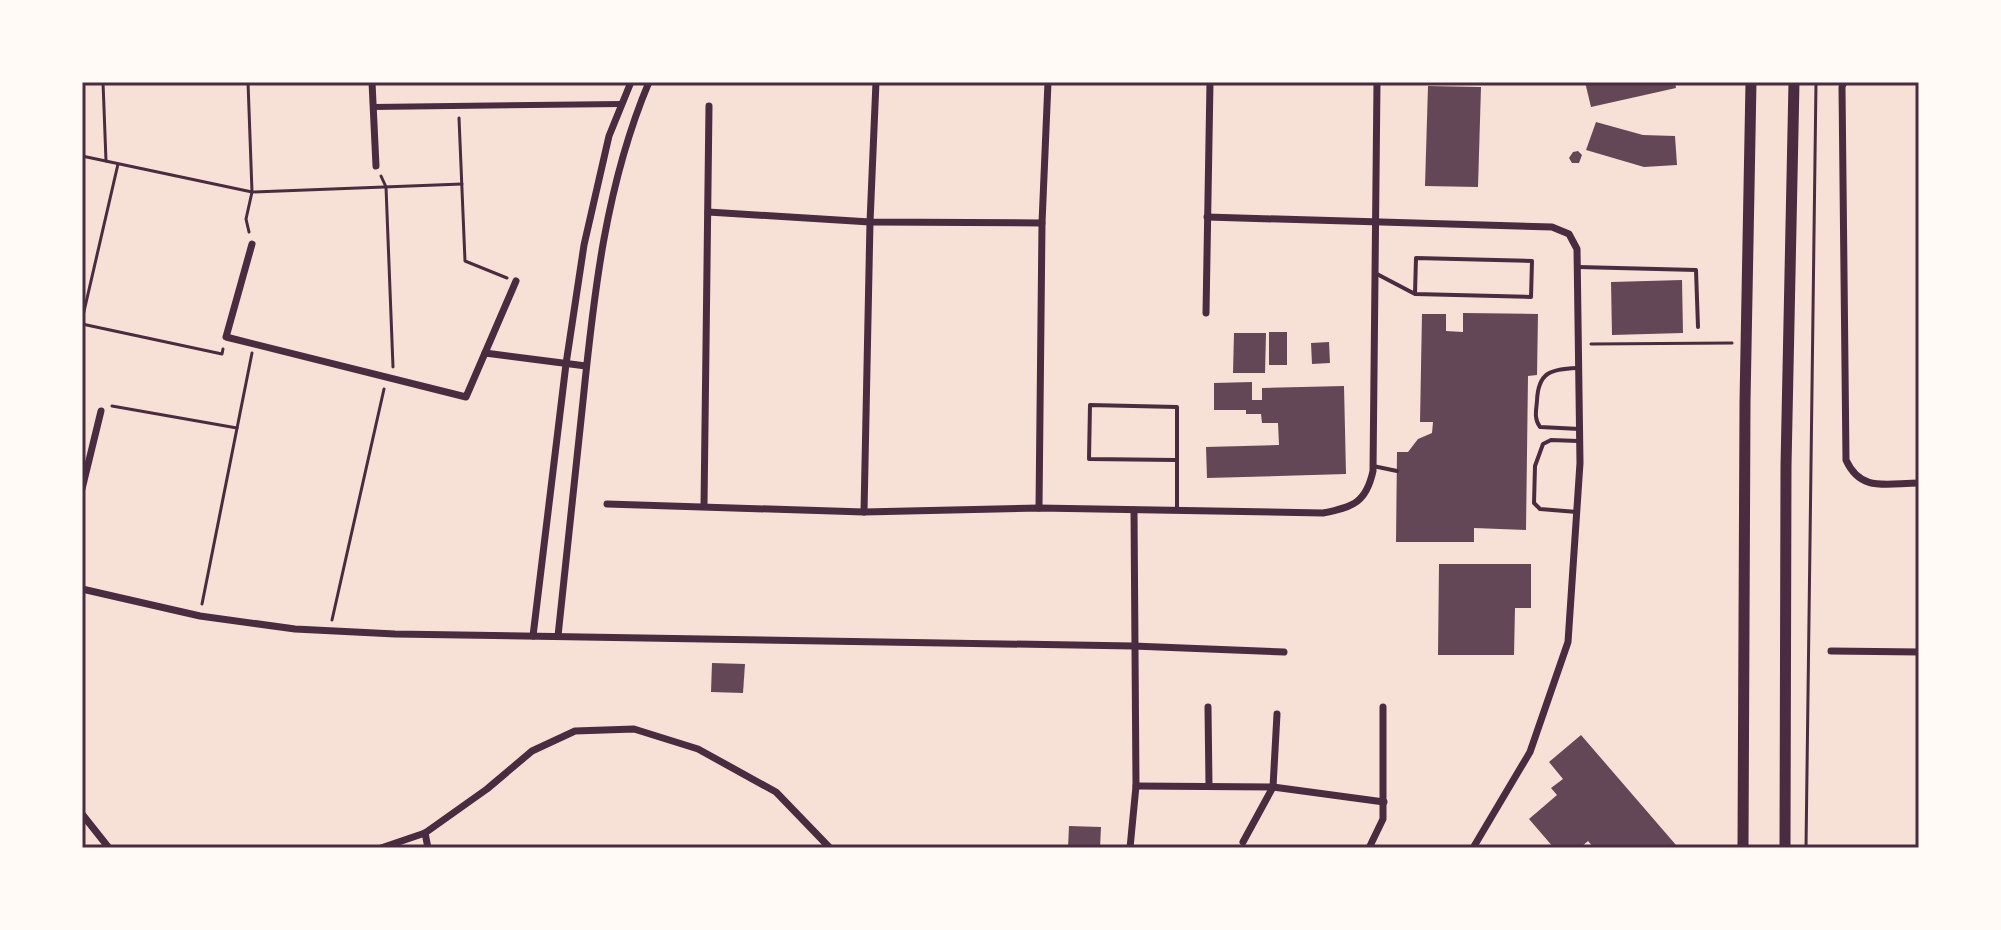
<svg xmlns="http://www.w3.org/2000/svg" width="2001" height="930" font-family="'Archivo Narrow',sans-serif">
<rect width="100%" height="100%" fill="#f7e1d7"/>
<g fill="#644757">
<polygon points="1585,82 1675,82 1676,88 1591,107"/>
<polygon points="1428,86 1481,87 1478,187 1425,186"/>
<polygon points="1596,122 1643,135 1675,136 1677,165 1644,167 1586,150"/>
<polygon points="1578,151 1582,155 1579,163 1572,163 1569,158 1573,152"/>
<polygon points="1682,280 1683,333 1612,335 1611,282"/>
<polygon points="1463,313 1538,314 1537,375 1528,376 1526,530 1474,528 1474,542 1396,542 1397,452 1408,452 1418,439 1432,433 1433,422 1420,422 1422,314 1446,314 1446,331 1463,332"/>
<rect x="1269" y="332" width="18" height="33"/>
<polygon points="1234,333 1266,333 1265,373 1233,373"/>
<polygon points="1329,342 1330,363 1312,364 1311,343"/>
<polygon points="1252,382 1252,400 1262,400 1262,388 1344,386 1346,474 1207,478 1206,447 1279,445 1278,423 1262,423 1261,414 1246,414 1246,410 1214,410 1214,383"/>
<polygon points="1439,564 1531,564 1531,608 1515,608 1514,655 1438,655"/>
<polygon points="712,663 745,664 743,693 711,692"/>
<polygon points="1581,735 1676,845 1672,848 1594,848 1588,841 1580,848 1554,848 1529,819 1557,795 1551,788 1563,779 1549,762"/>
<polygon points="1069,826 1101,827 1100,848 1068,848"/>
</g>
<g fill="none" stroke-linecap="round" stroke-linejoin="round">
<g stroke="#4a2c40" stroke-width="3">
<polyline points="103,82 106,161"/>
<polyline points="248,82 252,192 246,219 249,232"/>
<polyline points="459,118 465,261 507,278"/>
<polyline points="82,156 252,192 462,184"/>
<polyline points="381,176 386,187 393,367"/>
<polyline points="82,320 118,164"/>
<polyline points="82,324 222,354 223,349"/>
<polyline points="1591,344 1732,343"/>
<polyline points="112,406 237,428"/>
<polyline points="202,604 252,353"/>
<polyline points="332,620 384,389"/>
<polyline points="1806,848 1816,82"/>
</g>
<g stroke="#4a2c40" stroke-width="4">
<polyline points="1578,267 1696,270 1698,327"/>
<polyline points="1375,273 1415,294 1531,297 1532,261 1416,258 1415,294"/>
<path d="M1577,368C1551,369 1538,372 1537,401C1536,411 1534,419 1540,427L1580,429"/>
<polyline points="1176,460 1089,459 1090,405 1177,407 1177,510"/>
<polyline points="1373,466 1397,471"/>
<polyline points="1577,512 1540,509 1534,503 1535,466 1543,444 1551,440 1578,441"/>
</g>
<polyline stroke="#4a2c40" stroke-width="6" points="373,107 622,104"/>
<g stroke="#4a2c40" stroke-width="7">
<polyline points="372,82 376,166"/>
<path d="M1844,82L1842,87L1846,460C1861,493 1887,483 1919,483"/>
<polyline points="708,212 870,222 1042,223"/>
<polyline points="1207,217 1552,227 1569,234 1577,249 1580,463 1568,642 1530,752 1473,848"/>
<polyline points="252,244 226,337 466,397 516,281"/>
<polyline points="1206,313 1210,82"/>
<polyline points="485,353 586,366"/>
<polyline points="82,489 101,411"/>
<path d="M607,504L864,512L1039,508L1323,513C1353,507 1366,503 1373,471L1377,82"/>
<polyline points="704,506 709,106"/>
<polyline points="1039,508 1042,223 1048,82"/>
<polyline points="864,512 870,222 876,82"/>
<polyline points="82,589 200,616 295,629 395,634 1133,646 1284,652"/>
<polyline points="533,636 566,364 584,245 609,136 631,82"/>
<path d="M558,636C566,558 574,480 583,401C594,292 606,184 649,82"/>
<polyline points="1831,651 1919,652"/>
<polyline points="1208,707 1209,786"/>
<polyline points="1136,786 1273,787 1384,802"/>
<polyline points="82,814 109,848"/>
<polyline points="425,833 428,848"/>
<polyline points="1243,842 1273,787 1277,714"/>
<polyline points="381,848 425,833 487,789 532,751 575,731 634,729 698,749 776,792 830,848"/>
<polyline points="1130,848 1136,786 1134,510"/>
<polyline points="1369,848 1383,819 1383,707"/>
</g>
<g stroke="#4a2c40" stroke-width="11">
<polyline points="1743,848 1745,402 1751,82"/>
<polyline points="1785,848 1786,466 1794,82"/>
</g>
</g>
<rect width="2001" height="930" fill="none" stroke="#fffaf5" stroke-width="168"/>
<rect x="84" y="84" width="1833" height="762" fill="none" stroke="#4a2c40" stroke-width="3"/>
</svg>
